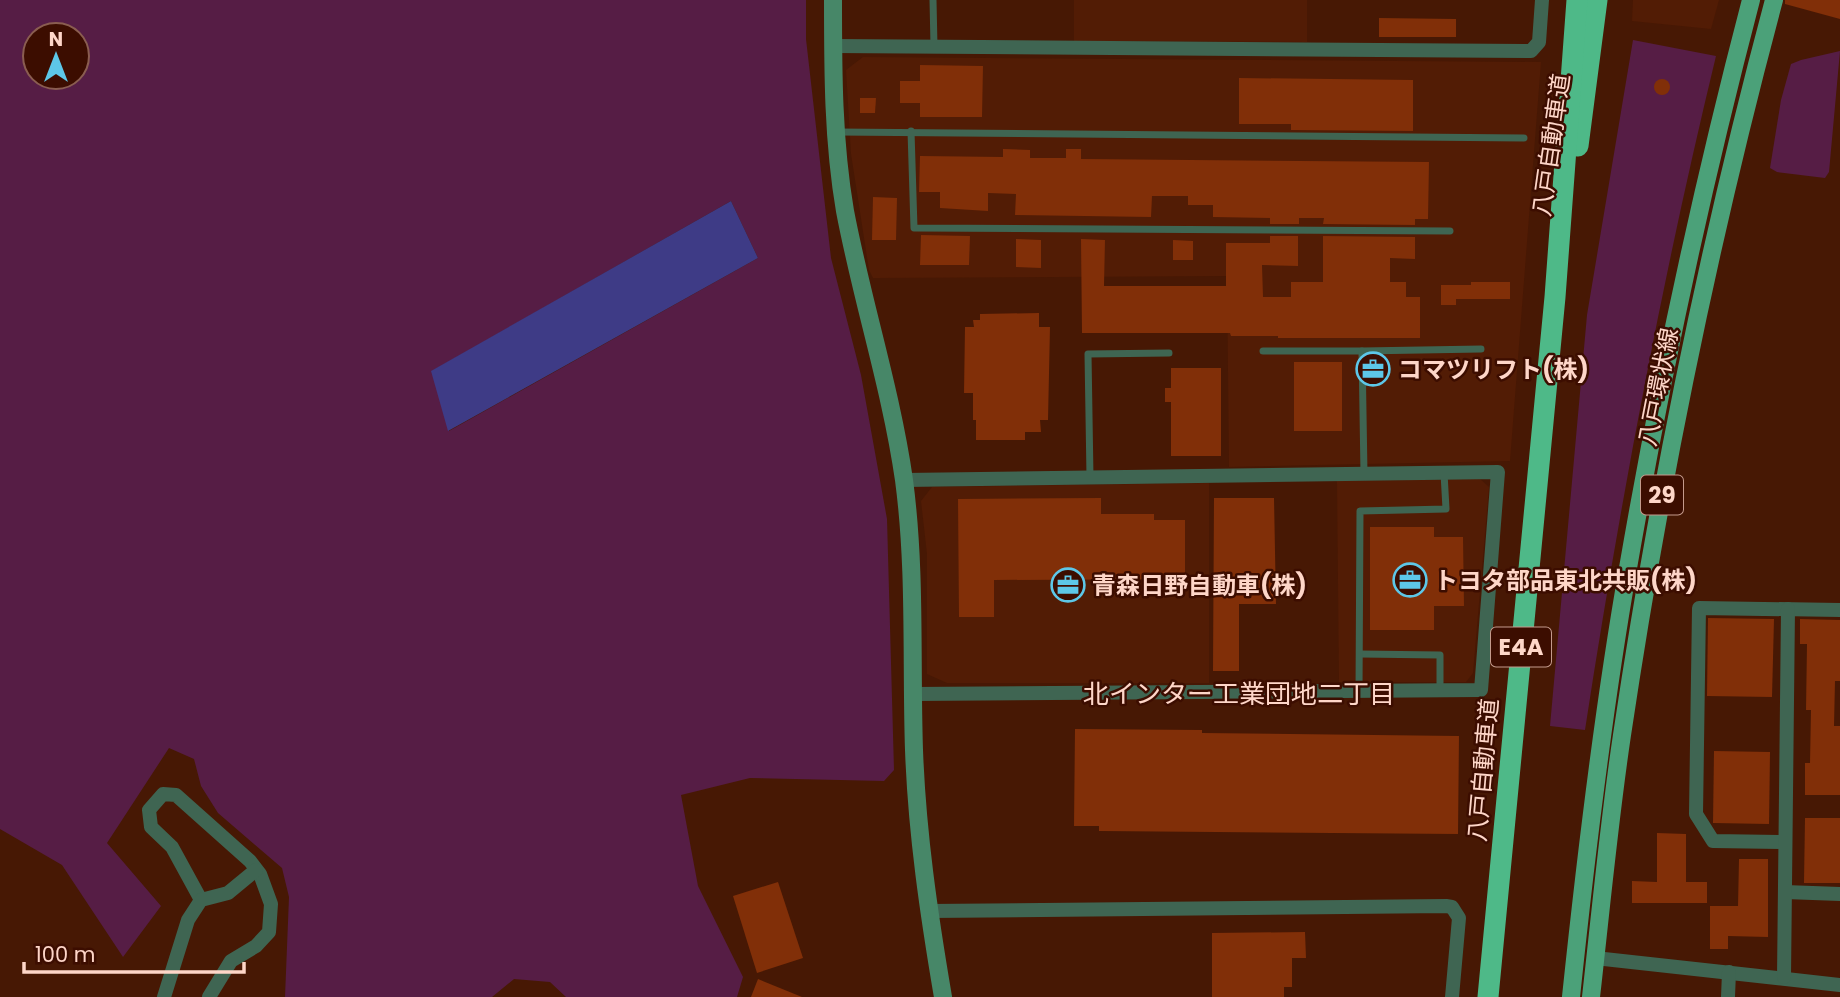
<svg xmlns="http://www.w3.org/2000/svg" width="1840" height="997" font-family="Poppins,'Noto Sans JP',sans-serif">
<rect width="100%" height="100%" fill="#471804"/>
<g fill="#521c05">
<polygon points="1074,0 1307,0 1307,42 1074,41"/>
<polygon points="1633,0 1719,0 1711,29 1632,21"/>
<polygon points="863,57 1541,62 1510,461 1229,467 1227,276 873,278 869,270 851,154 846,70"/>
<polygon points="1480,479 1489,487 1473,673 1466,682 1339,682 1337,481"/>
<polygon points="1209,483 1209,683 947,683 927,674 927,554 921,501 932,487"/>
</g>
<g fill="#561d45" fill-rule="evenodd">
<path d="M0,0H806V39L831,258L861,375L887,519L894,770L884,781L750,778L681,795L698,886L743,977L737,997H566L550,982L514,979L492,997H285L289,897L282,868L218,813L201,786L194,759L169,748L107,843L161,906L123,957L62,865L0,829ZM35,35H77V77H35ZM731,201L758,258L449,431L432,371Z"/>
<path d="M1633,40L1716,56C1662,279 1620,503 1585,730L1550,726L1587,315Z"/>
<polygon points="1840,51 1829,172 1825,178 1777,172 1770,168 1781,100 1791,64 1801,60"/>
</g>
<polygon fill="#3e3b86" points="731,201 758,258 448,431 431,371"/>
<g fill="#812f08">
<polygon points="1785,0 1840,0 1840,19 1785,4"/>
<polygon points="1379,18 1456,19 1456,37 1379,37"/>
<polygon points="920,65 983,66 982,117 920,117 920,103 900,103 900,81 920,81"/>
<polygon points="1239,78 1413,80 1413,131 1291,130 1291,124 1239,124"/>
<circle cx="1662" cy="87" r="8"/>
<polygon points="860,98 876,98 875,113 860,113"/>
<polygon points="1003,149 1030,150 1030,158 1066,158 1066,149 1081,149 1081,159 1429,162 1428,219 1415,219 1415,225 1323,224 1324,218 1299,218 1299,224 1270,224 1270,218 1213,217 1213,205 1188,205 1188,196 1152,196 1151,217 1015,215 1016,194 988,193 988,211 940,208 940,192 919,192 920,156 1003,157"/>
<polygon points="873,197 897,198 896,240 872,240"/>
<polygon points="921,235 970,236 969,265 920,265"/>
<polygon points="1270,236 1298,236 1298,266 1262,265 1263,297 1291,297 1291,282 1323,282 1323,236 1415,237 1415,259 1390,258 1390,282 1406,282 1406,297 1420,297 1420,338 1278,338 1278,336 1231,336 1230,333 1082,333 1081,239 1105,240 1104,286 1226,286 1226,243 1270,243"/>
<polygon points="1016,239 1041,240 1041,268 1016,267"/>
<polygon points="1173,240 1193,241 1193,260 1173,260"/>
<polygon points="1471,282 1510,282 1510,299 1456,299 1456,305 1441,305 1441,285 1471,285"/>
<polygon points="1039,313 1039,327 1050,327 1048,420 1040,420 1041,432 1025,432 1025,440 976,440 976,420 973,420 973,393 964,393 965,327 974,327 973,320 980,320 980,314"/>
<rect x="1294" y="362" width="48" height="69"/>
<polygon points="1171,368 1221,368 1221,456 1171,456 1171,402 1165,402 1165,388 1171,388"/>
<polygon points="1101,498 1101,514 1154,514 1154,520 1185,520 1185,579 994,580 994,617 959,617 958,499"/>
<polygon points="1214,498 1274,498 1276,604 1239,604 1239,671 1213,671"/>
<polygon points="1370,527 1434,527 1434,537 1463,537 1464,606 1434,606 1434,630 1370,630"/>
<polygon points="1708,618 1774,619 1772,697 1707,696"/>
<polygon points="1800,619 1840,620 1840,681 1835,681 1834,726 1840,726 1840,795 1805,795 1805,763 1810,763 1811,710 1806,710 1807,644 1800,644"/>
<polygon points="1075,729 1202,730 1202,733 1459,736 1458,834 1099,831 1099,826 1074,826"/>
<polygon points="1714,751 1770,752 1769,824 1713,823"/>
<polygon points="1805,818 1840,818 1840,883 1804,883"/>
<polygon points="1657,833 1686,834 1686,882 1707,882 1707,903 1632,903 1632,881 1657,882"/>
<polygon points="1739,859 1768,859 1768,937 1728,936 1728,949 1710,949 1710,906 1738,906"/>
<polygon points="778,882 803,958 757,973 733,896"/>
<polygon points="1305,932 1306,958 1292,958 1292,987 1284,987 1284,997 1212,997 1212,933"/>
<polygon points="758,979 802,997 751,997"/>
</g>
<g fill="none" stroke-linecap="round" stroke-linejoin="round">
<g stroke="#3f6552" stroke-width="7">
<polyline points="933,0 934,46"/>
<polyline points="911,131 914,228 1450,231"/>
<polyline points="837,132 1524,138"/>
<polyline points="1263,351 1362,351"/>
<polyline points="1364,474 1362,351 1481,349"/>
<polyline points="1090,477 1088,354 1169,353"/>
<polyline points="1360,654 1440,655 1440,691"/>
<polyline points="1359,691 1360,511 1446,509 1444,473"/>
</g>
<g stroke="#3f6552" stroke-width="14">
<polyline points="833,46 1531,51 1539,42 1542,0"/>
<polyline points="904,480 1498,472 1481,690 914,694"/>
<polyline points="1785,842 1713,841 1696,814 1699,608 1840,610"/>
<polyline points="1785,892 1840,894"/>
<polyline points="201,900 172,847 151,827 149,810 163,794 176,795 250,861 260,874 271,904 269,932 256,946 231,961 209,997"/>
<polyline points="929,911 1446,906 1452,907 1459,918 1452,997"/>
<polyline points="1595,958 1840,985"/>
<polyline points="1784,977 1788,609"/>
<polyline points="164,997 188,920 201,900 228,893 256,870"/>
<polyline points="1728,997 1729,972"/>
</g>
<path stroke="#478768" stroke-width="18" d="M833,0C833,71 833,141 845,211C862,301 891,389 904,480C916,570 911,660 914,750C917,833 929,915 943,997"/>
<g stroke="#4ba179" stroke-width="18">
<path d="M1571,997C1586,854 1603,710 1628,568C1661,377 1702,187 1751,0"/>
<path d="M1591,997C1601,909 1609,822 1622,735C1659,487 1709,242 1774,0"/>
</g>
<g stroke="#4eb988" stroke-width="21">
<polyline points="1578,146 1597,0"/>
<polyline points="1488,997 1555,297 1577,0"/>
</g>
</g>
<defs>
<symbol id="office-ring" viewBox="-11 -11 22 22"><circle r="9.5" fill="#3c0d00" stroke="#5dc7e8" stroke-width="1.5"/><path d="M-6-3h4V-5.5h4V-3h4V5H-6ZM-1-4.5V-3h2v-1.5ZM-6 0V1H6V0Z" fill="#5dc7e8"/></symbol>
</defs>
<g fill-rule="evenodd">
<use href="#office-ring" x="1354" y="350" width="38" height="38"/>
<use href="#office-ring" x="1391" y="561" width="38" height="38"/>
<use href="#office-ring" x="1049" y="566" width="38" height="38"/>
</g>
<g text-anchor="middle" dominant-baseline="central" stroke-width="5" stroke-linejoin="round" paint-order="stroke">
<g fill="#3c0d00" stroke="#c49a8c" stroke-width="2">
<rect x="1641" y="475.5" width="42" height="39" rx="5"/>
<rect x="1491" y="627.5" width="60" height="39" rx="5"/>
</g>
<g font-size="23" font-weight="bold" fill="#fed6c8">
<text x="1662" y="495">29</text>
<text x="1521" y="647">E4A</text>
</g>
<g font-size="24" fill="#fed6c8" stroke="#3c0d00">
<text transform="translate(1551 145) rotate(-82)">八戸自動車道</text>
<text transform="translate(1658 387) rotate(-79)">八戸環状線</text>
<text transform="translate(1483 770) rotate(-85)">八戸自動車道</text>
</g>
<g font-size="24" font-weight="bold" fill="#fed6c8" stroke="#3c0d00" text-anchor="start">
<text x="1398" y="369">コマツリフト(株)</text>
<text x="1434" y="580">トヨタ部品東北共販(株)</text>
<text x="1092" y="585">青森日野自動車(株)</text>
</g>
<g font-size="26" fill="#fed6c8" stroke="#3c0d00">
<text x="1239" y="694">北インター工業団地二丁目</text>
</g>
</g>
<g transform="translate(56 56)"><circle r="33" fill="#3c0d00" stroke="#8a5d50" stroke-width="2"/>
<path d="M0-5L12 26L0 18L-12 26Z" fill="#5dc7e8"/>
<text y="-10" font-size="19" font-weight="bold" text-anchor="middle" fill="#fed6c8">N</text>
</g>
<path d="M24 962v10h220v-10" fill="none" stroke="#fed6c8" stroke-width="3.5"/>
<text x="35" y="962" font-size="21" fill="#fed6c8" stroke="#3c0d00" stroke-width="5" paint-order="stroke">100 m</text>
</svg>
